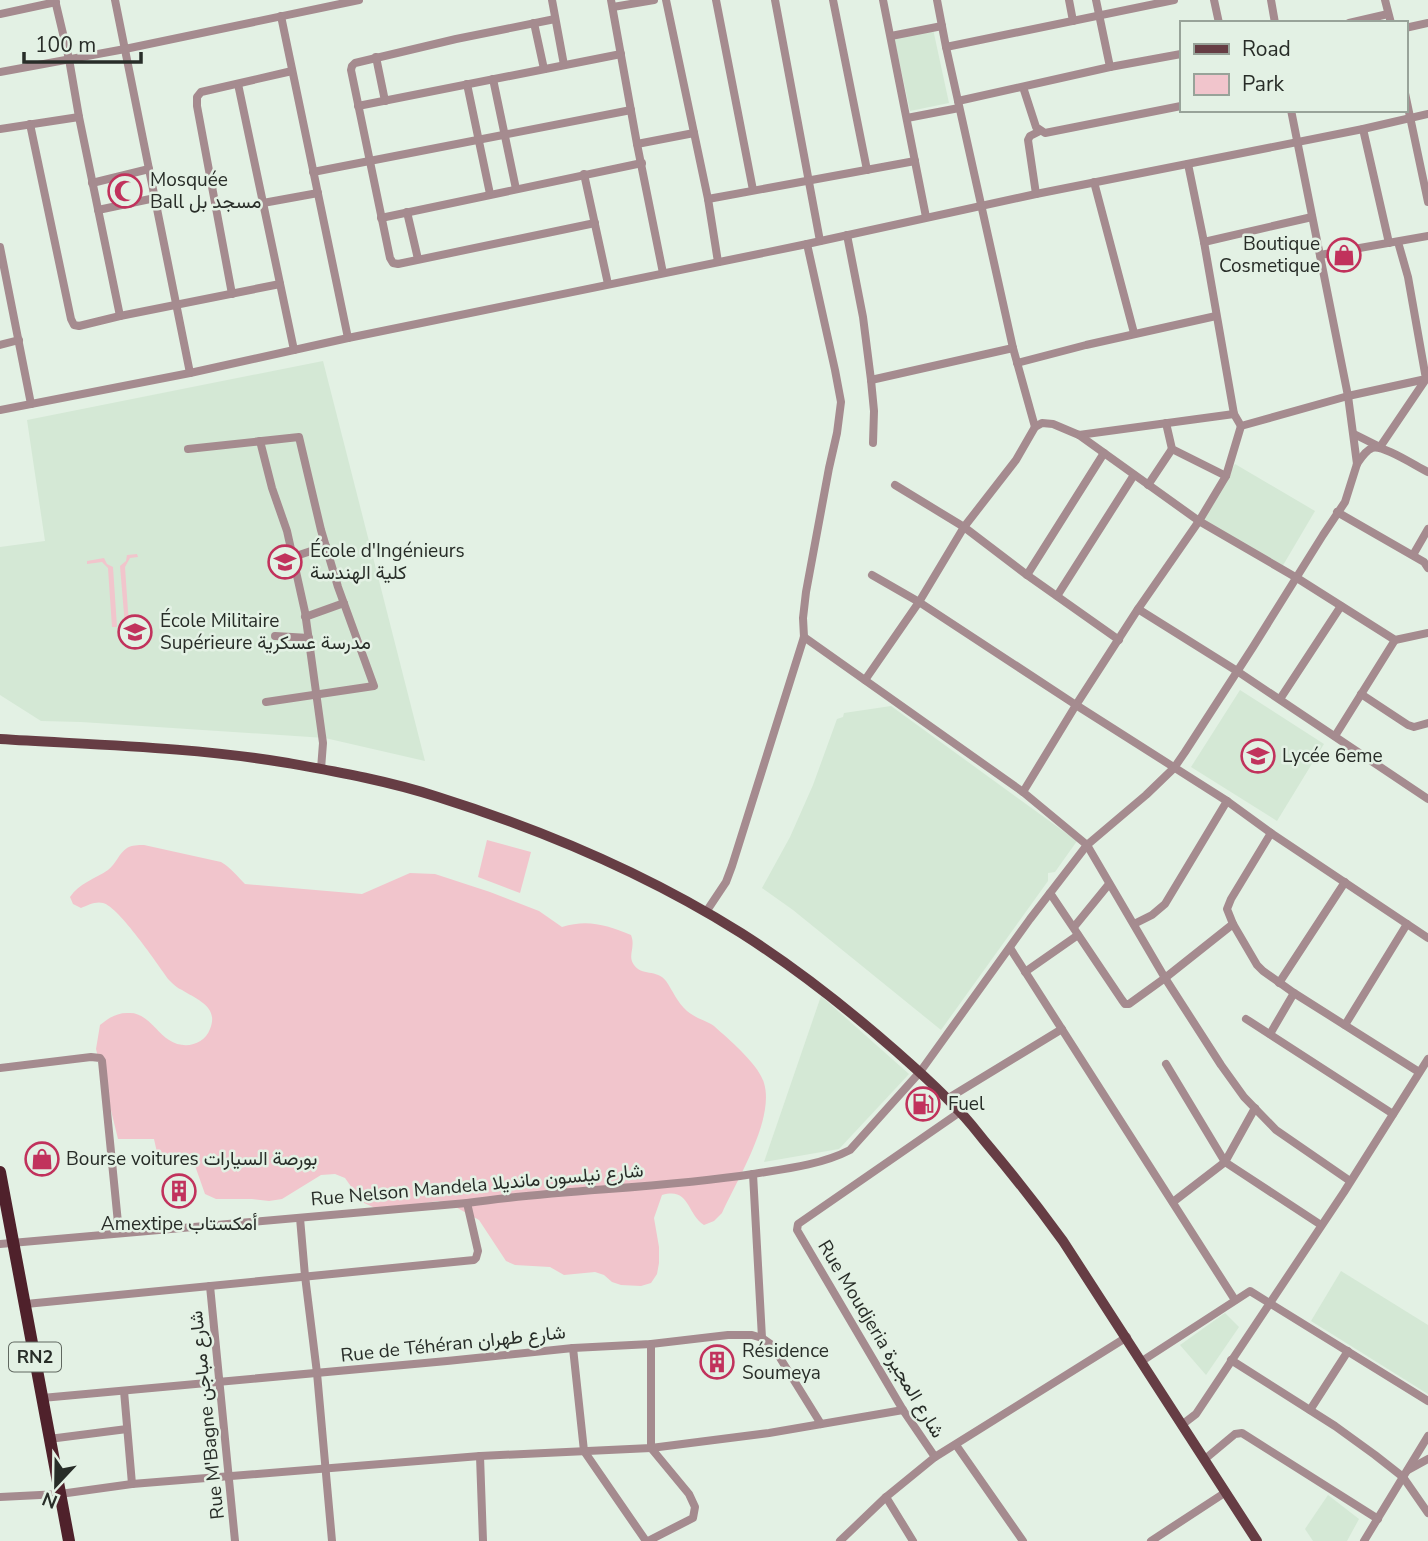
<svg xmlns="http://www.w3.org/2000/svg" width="1428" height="1541" font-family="'Nunito Sans',Vazirmatn,sans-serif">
<rect width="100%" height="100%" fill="#e3f1e4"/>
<g fill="#d4e8d5">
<polygon points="933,29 949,103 910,111 894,37"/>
<polygon points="323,361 425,761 325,738 81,722 41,721 0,695 0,547 45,541 27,420"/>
<polygon points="1235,464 1315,511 1282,567 1202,521"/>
<polygon points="1240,690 1324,744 1277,821 1191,767"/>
<polygon points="891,706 1077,841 1055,872 1048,873 1048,881 941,1030 793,910 762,888 790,837 813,785 837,719 843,717 844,713"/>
<polygon points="821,996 909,1074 839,1149 764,1162"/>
<polygon points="1341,1271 1428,1325 1428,1394 1311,1321"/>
<polygon points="1225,1313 1239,1327 1206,1375 1180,1345"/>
<polygon points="1328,1495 1359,1519 1347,1541 1313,1541 1305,1529"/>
</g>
<g fill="#f1c5cc">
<polygon points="137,554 138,557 130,558 125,567 129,626 125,626 120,566 126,561 127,555"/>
<polygon points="104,558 107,564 113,567 117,627 112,627 108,568 102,562 87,564 87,561"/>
<polygon points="487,840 531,852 520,893 478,877"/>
<path d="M144,845L221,862C231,868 237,876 245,884L362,894L410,873L435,874L490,892L539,911L562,927C588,919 606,925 631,935C636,947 627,956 634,965C641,976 657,969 666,981C673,991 677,1002 687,1011C694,1017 703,1020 711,1024C715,1026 719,1031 723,1034C736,1046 759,1066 764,1083C775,1119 737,1180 722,1213L714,1221L704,1225C686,1213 690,1187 662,1195L654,1218L659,1247V1263L657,1274L651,1283L641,1286L621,1285L612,1282L604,1275L595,1272L564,1275L550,1267L515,1265L506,1261L479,1220L452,1205L438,1201L393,1208H375L362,1202L345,1178L335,1174L321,1175L282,1199L269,1201L252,1199H216L205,1194L193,1160L158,1157L154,1139H118L96,1049L100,1025C109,1018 117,1012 130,1013C147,1013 156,1032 169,1040C184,1050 204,1045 210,1029C219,1007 198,1000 182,990C177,988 173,984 169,980C158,965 119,907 103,903C96,901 88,905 81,908L73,904L70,897C79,883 95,879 108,870C116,864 119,853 127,848C132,845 138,845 144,845Z"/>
</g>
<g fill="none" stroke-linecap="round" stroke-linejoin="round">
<g stroke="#a58b8f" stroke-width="8">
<polyline points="55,0 69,59 79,117 120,316"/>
<polyline points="115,0 190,373"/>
<polyline points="552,0 564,65"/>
<polyline points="611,0 637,144 663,273"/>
<polyline points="666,0 708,199 718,262"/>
<polyline points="716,0 753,190"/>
<polyline points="775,0 820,241"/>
<polyline points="833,0 867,170"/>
<polyline points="883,0 926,217"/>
<polyline points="937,0 946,47 1013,348 1035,427 1042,423 1053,424 1079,435 1234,414"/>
<polyline points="1069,0 1073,21"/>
<polyline points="1096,0 1110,67"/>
<polyline points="1214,0 1219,23"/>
<polyline points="1271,0 1275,23"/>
<polyline points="1385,0 1391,23"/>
<polyline points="613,7 654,0"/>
<polyline points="0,14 56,2"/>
<polyline points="281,16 348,338"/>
<polyline points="555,19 456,39 355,63 352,66 351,70 390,258 393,263 398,264 595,223"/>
<polyline points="534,23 544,69"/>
<polyline points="1349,23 1388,14"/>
<polyline points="1405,28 1428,23"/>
<polyline points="891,36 942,26"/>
<polyline points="946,47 1174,0"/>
<polyline points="376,57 385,101"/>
<polyline points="0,72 125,49 359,0"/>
<polyline points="493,79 516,189"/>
<polyline points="238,84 294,350"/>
<polyline points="467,84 490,194"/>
<polyline points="1023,87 1036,127 1045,133 1181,106"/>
<polyline points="1405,93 1428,202"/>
<polyline points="958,101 1110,67 1181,54"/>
<polyline points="358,106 621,54"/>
<polyline points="907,118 959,108"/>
<polyline points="30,124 71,319 74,325 79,326 120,316 280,284"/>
<polyline points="0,129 79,117"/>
<polyline points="1363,129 1389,243"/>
<polyline points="637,144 694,133"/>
<polyline points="1188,164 1204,242 1234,414 1241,426 1348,396 1426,379 1408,277 1398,242"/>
<polyline points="313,172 631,110"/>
<polyline points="584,174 608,284"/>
<polyline points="1094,182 1134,333"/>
<polyline points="92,183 149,169"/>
<polyline points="1036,194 1028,140 1030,136 1040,131"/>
<polyline points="708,199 915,161"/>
<polyline points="263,203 318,193"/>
<polyline points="98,210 155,198"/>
<polyline points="407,212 418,259"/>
<polyline points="381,218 642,163"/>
<polyline points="847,235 863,317 871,380 874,411 873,443"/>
<polyline points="1204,242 1312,217"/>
<polyline points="0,247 31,404"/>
<polyline points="1320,255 1428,236"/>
<polyline points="232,294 197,106 197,97 201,92 292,71"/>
<polyline points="0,345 19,340"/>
<polyline points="1017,363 1086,345 1216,316"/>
<polyline points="871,380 1013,348"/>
<polyline points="0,410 190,373 348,338 807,244 1036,194 1363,129 1428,114"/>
<polyline points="1166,423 1172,449 1226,476"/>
<polyline points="1241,426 1226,476 1199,521 1138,609 1076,705 1227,801 1271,833 1428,938"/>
<polyline points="1354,434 1380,447 1426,379"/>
<polyline points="1079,435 1199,521 1297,578 1395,640 1428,633"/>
<polyline points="260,441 272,488 287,531 305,612 323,743 321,769"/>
<polyline points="188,449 299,437 321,530 338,587 374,686 266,702"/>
<path d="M1357,464C1361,458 1365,451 1372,448C1383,444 1417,467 1428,472"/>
<polyline points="895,485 964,527 1027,575 1119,640"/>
<polyline points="1148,485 1172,449"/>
<polyline points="1337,512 1424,562 1428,568"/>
<polyline points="1413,555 1428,529"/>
<polyline points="293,557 326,546"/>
<polyline points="872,575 919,602 1076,705 1023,792"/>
<polyline points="1027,575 1104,453"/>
<polyline points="1057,596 1134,475"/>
<polyline points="1138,609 1237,671 1428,799"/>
<polyline points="305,617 344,603"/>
<polyline points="275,636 309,638"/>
<polyline points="804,637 1023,792 1087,845 1165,978 1221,1065 1244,1097 1276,1130 1350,1181"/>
<polyline points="865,680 919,602 964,527 1016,460 1035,427"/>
<polyline points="1361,694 1408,725 1414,727 1428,723"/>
<polyline points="1280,699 1341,606"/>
<polyline points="1335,736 1395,640"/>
<polyline points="1271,833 1231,899 1227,909 1233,924 1257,965 1263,971 1294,993 1419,1072"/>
<polyline points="1050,893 1122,1000 1125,1004 1129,1004 1165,978 1233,924"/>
<polyline points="706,912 726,882 732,866 804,637 803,618 806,592 829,468 837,433 841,402 835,370 807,244"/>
<polyline points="1134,924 1152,915 1165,904 1227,801"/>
<polyline points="1074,927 1109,884"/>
<polyline points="1010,948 1235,1300"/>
<polyline points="1025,972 1078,935"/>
<polyline points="1279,983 1345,882"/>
<polyline points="1246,1019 1393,1114"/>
<polyline points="1345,1025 1407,924"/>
<polyline points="1270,1034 1294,993"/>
<polyline points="1166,1064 1225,1162 1321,1225"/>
<polyline points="0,1068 91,1057 100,1058 102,1061 119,1233"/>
<polyline points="947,1099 1062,1029"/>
<polyline points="753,1174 762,1338"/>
<polyline points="1173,1202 1225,1162 1255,1108"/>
<polyline points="300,1218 305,1276 317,1373 332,1541"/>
<path d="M0,1244L467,1203C562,1189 658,1189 753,1174C785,1169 821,1165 850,1150L920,1072L1030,919L1087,845L1146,795L1174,768L1185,752L1253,647L1323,535L1345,502L1357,464L1348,396L1291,110"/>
<polyline points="210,1286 235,1541"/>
<polyline points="26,1304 474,1260 476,1258 478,1251 467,1203"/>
<polyline points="573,1348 584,1451 646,1541"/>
<polyline points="1231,1360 1335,1426 1375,1455 1403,1477 1428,1513"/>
<polyline points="1142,1361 1250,1291 1428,1401"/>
<polyline points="124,1391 132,1484"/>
<polyline points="42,1398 447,1361 573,1348 651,1344 728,1335 752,1335 762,1338 772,1345 821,1424"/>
<polyline points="1310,1410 1348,1351"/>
<polyline points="1183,1424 1196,1414 1344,1192 1428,1059"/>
<polyline points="49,1439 127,1429"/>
<polyline points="956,1445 1023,1541"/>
<polyline points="480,1456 483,1541"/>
<polyline points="935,1457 903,1410 797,1230 798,1224 960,1112"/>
<polyline points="1205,1459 1235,1434 1242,1433 1378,1519"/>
<polyline points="1408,1470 1428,1459"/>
<polyline points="0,1497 60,1494 132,1484 480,1456 651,1448 769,1433 903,1410"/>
<polyline points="886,1497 913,1541"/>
<polyline points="648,1541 693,1518 695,1507 689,1494 651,1448 651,1344"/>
<polyline points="840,1541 886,1497 935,1457 1127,1337"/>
<polyline points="1151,1541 1226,1492"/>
<polyline points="1364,1541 1428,1436"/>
</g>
<path stroke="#663d44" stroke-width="10" d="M0,739C96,745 193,747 288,763C338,772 389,781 438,797C543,830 647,874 741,933C796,968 848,1009 897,1052C917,1070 937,1087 955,1107C967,1118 977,1132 987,1144C1014,1176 1039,1208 1063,1241L1257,1541"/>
<polyline stroke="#4f212b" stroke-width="12" points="0,1172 69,1541"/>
</g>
<defs>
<symbol id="mosque-ring" viewBox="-11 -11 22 22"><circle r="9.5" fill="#e3f1e4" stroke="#c1325c" stroke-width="1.5"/><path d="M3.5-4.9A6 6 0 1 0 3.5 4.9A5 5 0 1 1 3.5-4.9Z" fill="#c1325c"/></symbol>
<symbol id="shop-ring" viewBox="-11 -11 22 22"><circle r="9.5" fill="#e3f1e4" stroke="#c1325c" stroke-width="1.5"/><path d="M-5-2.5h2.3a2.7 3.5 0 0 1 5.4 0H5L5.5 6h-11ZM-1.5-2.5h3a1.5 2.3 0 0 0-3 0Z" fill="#c1325c"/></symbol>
<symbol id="university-ring" viewBox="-11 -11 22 22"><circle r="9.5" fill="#e3f1e4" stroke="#c1325c" stroke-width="1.5"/><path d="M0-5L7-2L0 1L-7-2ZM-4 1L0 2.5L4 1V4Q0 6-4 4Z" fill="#c1325c"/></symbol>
<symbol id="school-ring" viewBox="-11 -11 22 22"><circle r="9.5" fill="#e3f1e4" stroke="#c1325c" stroke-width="1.5"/><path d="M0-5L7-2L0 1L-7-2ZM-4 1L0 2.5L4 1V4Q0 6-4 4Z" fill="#c1325c"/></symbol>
<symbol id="fuel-ring" viewBox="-11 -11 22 22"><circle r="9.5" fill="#e3f1e4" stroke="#c1325c" stroke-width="1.5"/><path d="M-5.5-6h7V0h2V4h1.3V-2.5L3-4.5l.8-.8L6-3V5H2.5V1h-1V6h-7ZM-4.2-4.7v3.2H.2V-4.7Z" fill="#c1325c"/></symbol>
<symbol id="building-ring" viewBox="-11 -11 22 22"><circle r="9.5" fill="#e3f1e4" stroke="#c1325c" stroke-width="1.5"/><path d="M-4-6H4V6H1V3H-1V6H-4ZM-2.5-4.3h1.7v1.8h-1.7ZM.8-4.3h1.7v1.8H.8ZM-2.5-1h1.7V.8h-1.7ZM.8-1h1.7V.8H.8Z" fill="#c1325c"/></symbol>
</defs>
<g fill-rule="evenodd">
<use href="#mosque-ring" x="106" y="172" width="38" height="38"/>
<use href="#shop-ring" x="1325" y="236" width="38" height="38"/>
<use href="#university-ring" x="266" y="543" width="38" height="38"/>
<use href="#school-ring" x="116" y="613" width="38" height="38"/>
<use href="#school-ring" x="1239" y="737" width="38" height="38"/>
<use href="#fuel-ring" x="904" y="1085" width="38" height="38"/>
<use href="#shop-ring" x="23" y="1140" width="38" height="38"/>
<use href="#building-ring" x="160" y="1172" width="38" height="38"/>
<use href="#building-ring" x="698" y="1343" width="38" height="38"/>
</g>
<g text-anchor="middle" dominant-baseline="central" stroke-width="5" stroke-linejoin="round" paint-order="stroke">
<rect fill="#e3f1e4" stroke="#606860" stroke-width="2" x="9" y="1342.5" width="52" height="29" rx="5"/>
<g font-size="18" font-weight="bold" fill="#282d28">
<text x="35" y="1357">RN2</text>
</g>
<g font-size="19" fill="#282d28" stroke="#e3f1e4" text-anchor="start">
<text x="150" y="180">Mosquée<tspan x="150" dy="22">Ball مسجد بل</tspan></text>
<text x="1320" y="244" text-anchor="end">Boutique<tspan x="1320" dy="22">Cosmetique</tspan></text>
<text x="310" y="551">École d'Ingénieurs<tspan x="310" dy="22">كلية الهندسة</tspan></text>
<text x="160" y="621">École Militaire<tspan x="160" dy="22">Supérieure مدرسة عسكرية</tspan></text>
<text x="1282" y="756">Lycée 6eme</text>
<text x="948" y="1104">Fuel</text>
<text x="66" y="1159">Bourse voitures بورصة السيارات</text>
<text x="179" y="1224" text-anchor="middle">Amextipe أمكستاب</text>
<text x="742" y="1351">Résidence<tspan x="742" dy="22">Soumeya</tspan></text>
</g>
<g font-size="19" fill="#282d28" stroke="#e3f1e4">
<text transform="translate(477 1185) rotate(-5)">Rue Nelson Mandela شارع نيلسون مانديلا</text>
<text transform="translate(881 1339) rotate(59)">Rue Moudjeria شارع المجيرة</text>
<text transform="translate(453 1344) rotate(-6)">Rue de Téhéran شارع طهران</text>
<text transform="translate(207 1415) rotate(-96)">Rue M'Bagne شارع مباجن</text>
</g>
</g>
<rect x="1180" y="21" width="228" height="91" fill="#e3f1e4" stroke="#98a399" stroke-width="2"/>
<rect x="1194" y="44" width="35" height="10" fill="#663d44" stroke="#98a399" stroke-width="2"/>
<text x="1242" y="56" font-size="21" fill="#282d28">Road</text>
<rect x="1194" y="74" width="35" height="21" fill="#f1c5cc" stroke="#98a399" stroke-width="2"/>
<text x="1242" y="91" font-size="21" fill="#282d28">Park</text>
<g transform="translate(56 1485) rotate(202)" stroke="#e3f1e4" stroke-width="5" paint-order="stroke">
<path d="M0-5L12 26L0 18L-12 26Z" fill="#282d28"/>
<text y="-10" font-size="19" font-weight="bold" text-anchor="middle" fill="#282d28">N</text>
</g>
<path d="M24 52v10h117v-10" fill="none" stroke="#282d28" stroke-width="3.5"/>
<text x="35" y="52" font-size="21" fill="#282d28" stroke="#e3f1e4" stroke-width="5" paint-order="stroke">100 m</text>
</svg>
